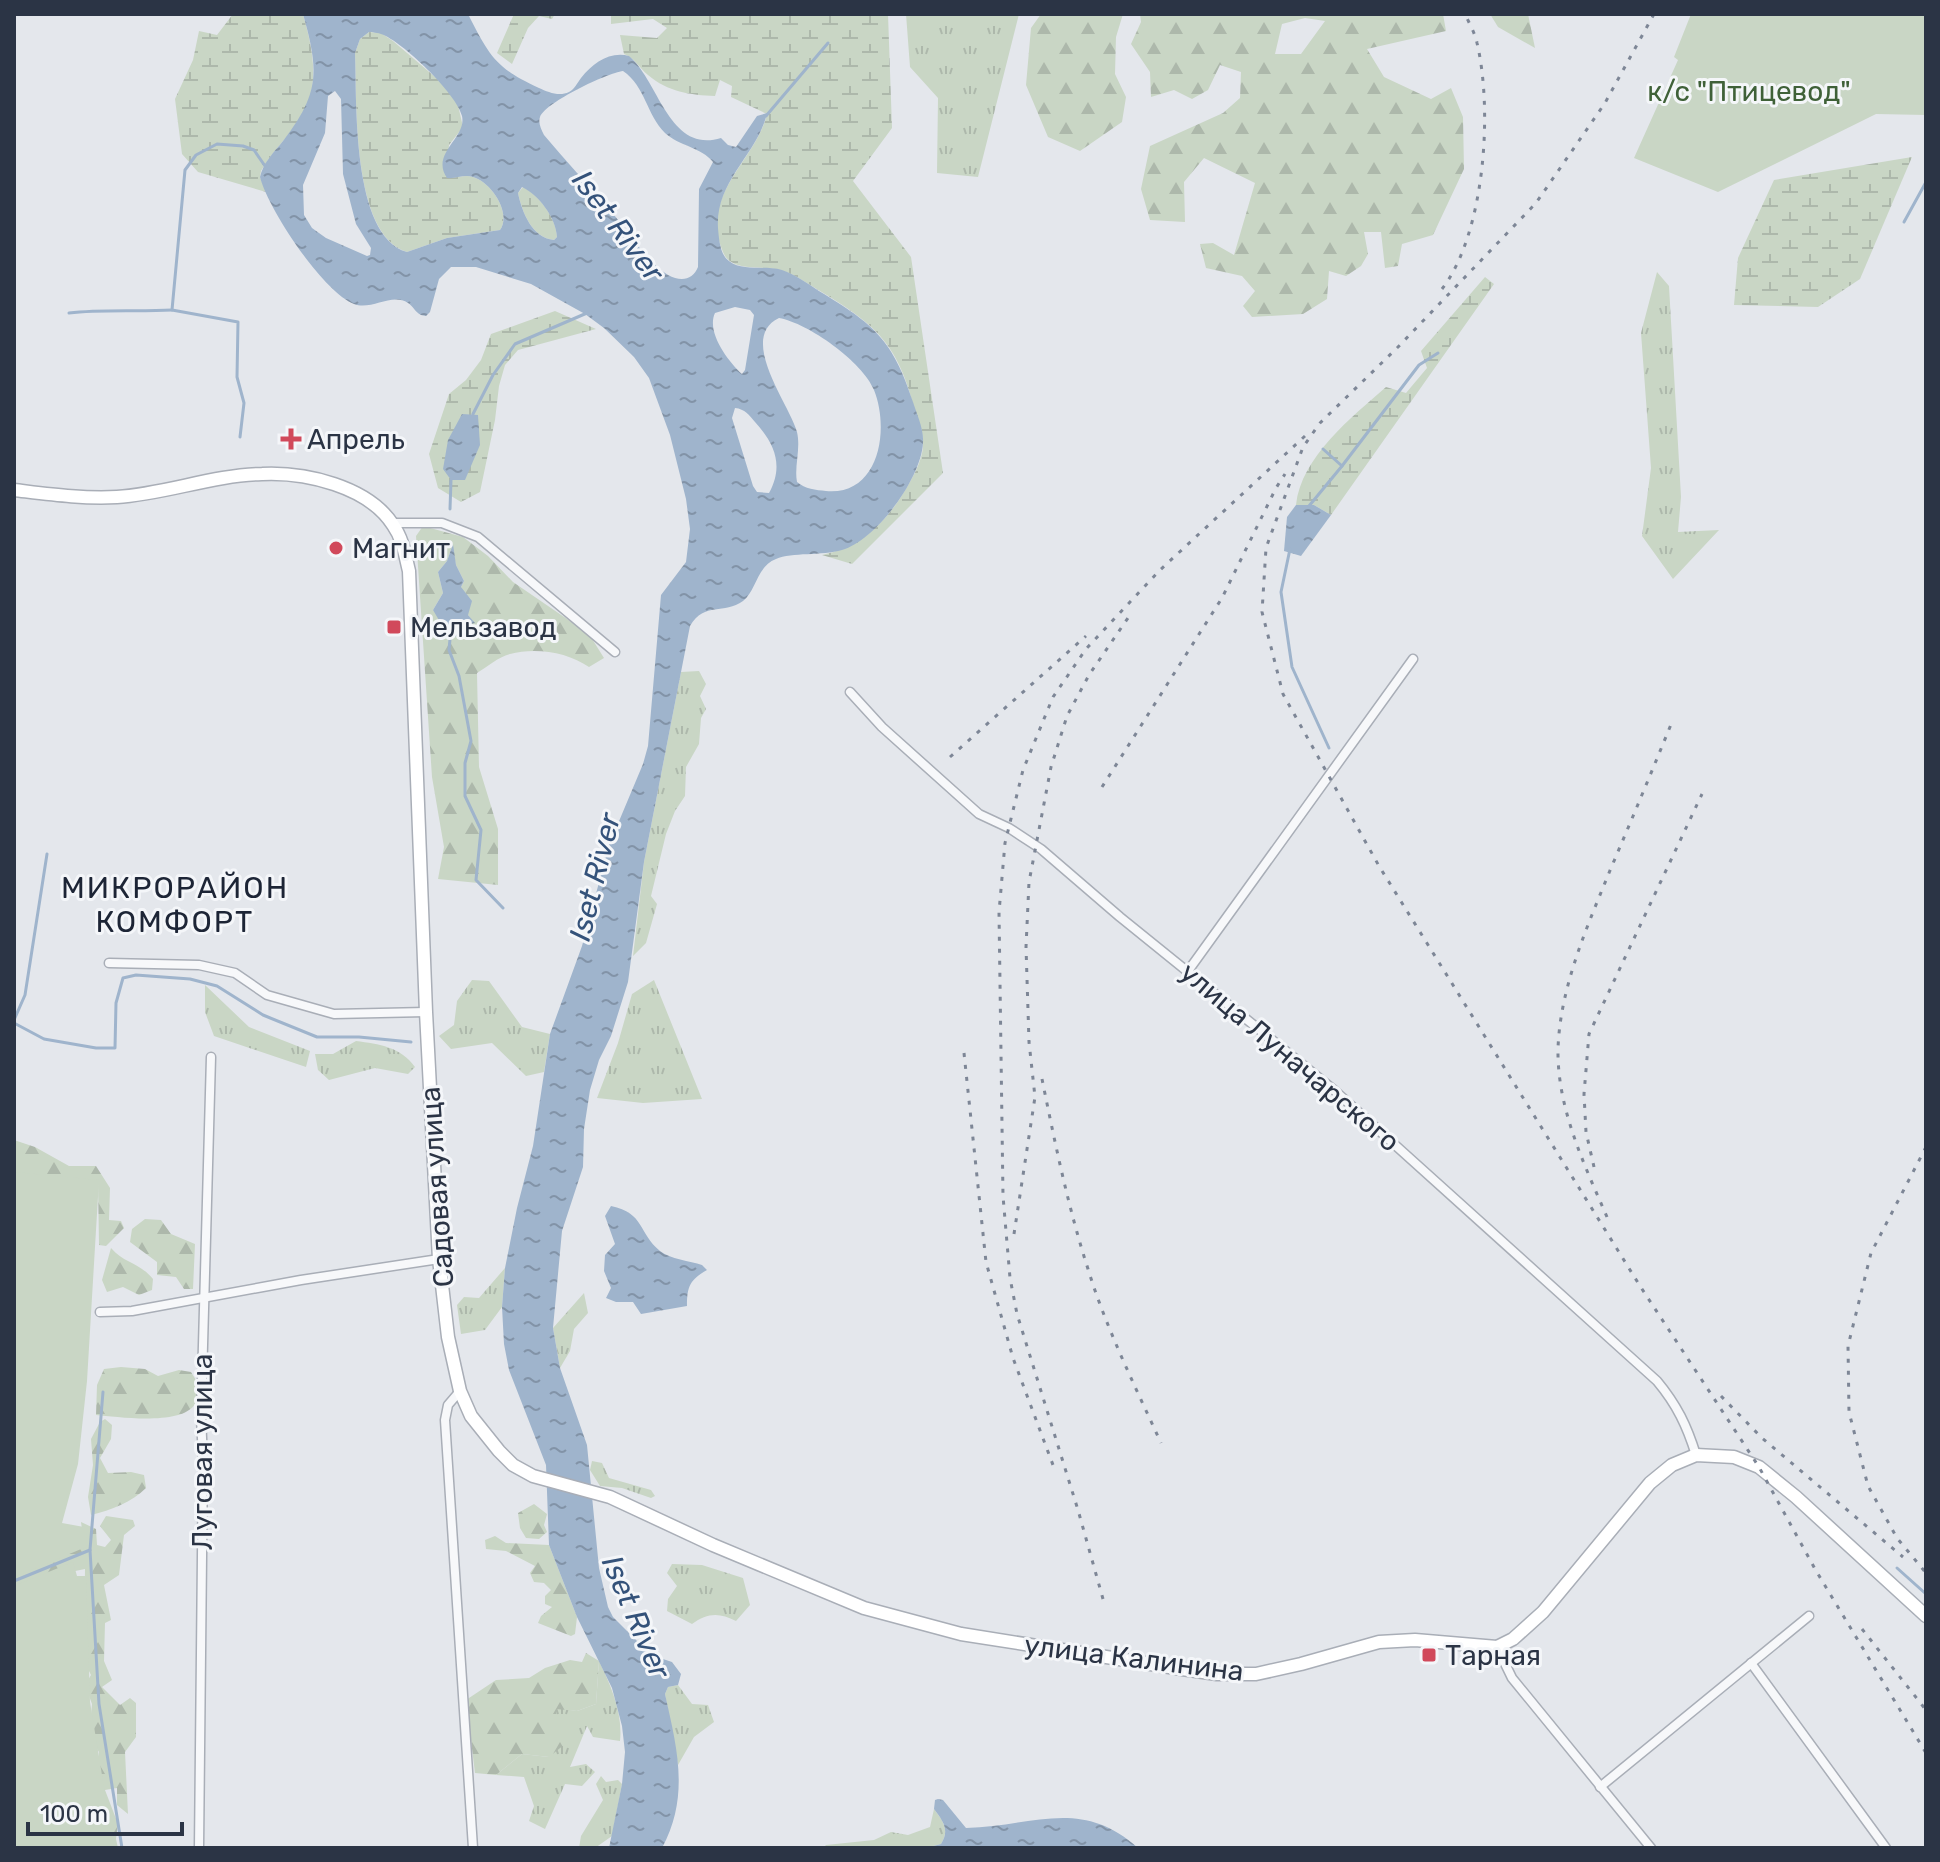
<svg xmlns="http://www.w3.org/2000/svg" width="1940" height="1862" font-family="Rubik,sans-serif">
<defs>
<pattern id="grass-tufts" width="24" height="20" patternUnits="userSpaceOnUse" patternTransform="scale(2)"><rect width="24" height="20" fill="#c9d6c5"/><path d="M3 7l-1-3M5 7V3M7 7l1-3M15 17l-1-3M17 17v-4M19 17l1-3" fill="none" stroke="#adb8ab"/></pattern>
<pattern id="forest-firs" width="22" height="20" patternUnits="userSpaceOnUse" patternTransform="scale(2)"><rect width="22" height="20" fill="#c9d6c5"/><path d="M5 1l3.5 6h-7zM16 11l3.5 6h-7z" fill="#adb8ab"/></pattern>
<pattern id="wetland-marsh" width="20" height="14" patternUnits="userSpaceOnUse" patternTransform="scale(2)"><rect width="20" height="14" fill="#c9d6c5"/><path d="M1 5h8M5 5V1M11 12h8M15 12V8" fill="none" stroke="#adb8ab"/></pattern>
<pattern id="water-ripples" width="26" height="14" patternUnits="userSpaceOnUse" patternTransform="scale(2)"><rect width="26" height="14" fill="#9fb4cc"/><path d="M2 4q2-2 4 0t4 0M15 11q2-2 4 0t4 0" fill="none" stroke="#8293a7"/></pattern>
</defs>
<rect width="100%" height="100%" fill="#e4e7ec"/>
<g fill="url(#grass-tufts)">
<polygon points="906,14 1019,14 978,177 937,173 938,98 910,67"/>
<polygon points="1657,272 1669,286 1681,497 1678,532 1719,530 1673,579 1642,536 1651,468 1641,333"/>
<polygon points="699,671 706,684 700,696 706,709 701,718 699,744 686,767 685,796 675,811 666,834 651,896 657,904 646,943 633,956 644,862 681,672"/>
<polygon points="472,980 489,981 522,1027 550,1034 544,1072 526,1076 492,1043 451,1049 439,1036 454,1025 457,1001"/>
<polygon points="654,980 702,1099 643,1103 597,1098 618,1043 632,994"/>
<polygon points="205,985 249,1027 310,1051 306,1067 214,1036 205,1012"/>
<path d="M356,1041C379,1044 401,1047 415,1067L408,1074L375,1068L329,1080L318,1070L315,1054H333Z"/>
<polygon points="505,1268 502,1307 485,1330 461,1334 457,1305 464,1297 479,1298"/>
<polygon points="584,1293 588,1313 574,1329 570,1351 560,1368 553,1328"/>
<polygon points="592,1461 602,1463 609,1478 651,1490 655,1496 651,1498 622,1488 600,1486 590,1470"/>
<path d="M672,1564L702,1565L743,1578L750,1605L736,1621C719,1612 707,1613 692,1624L667,1611L668,1599L677,1586L667,1573Z"/>
<path d="M599,1661C611,1686 623,1713 620,1741L593,1737L587,1726L570,1767L586,1764L595,1772L582,1786L565,1784L545,1829L529,1821L534,1806L524,1777L496,1775L522,1754L549,1757L556,1708L577,1711L596,1704Z"/>
<polygon points="678,1685 692,1704 708,1705 714,1722 694,1737 678,1765 665,1694 668,1687"/>
<polygon points="601,1776 606,1782 618,1780 622,1784 612,1836 595,1848 579,1848 581,1836 603,1800 596,1784"/>
<path d="M934,1809C943,1821 950,1830 941,1844L926,1848H823L826,1845L874,1840L891,1832L908,1835L930,1827Z"/>
</g>
<g fill="url(#forest-firs)" fill-rule="evenodd">
<polygon points="1041,14 1123,14 1116,37 1115,74 1126,97 1122,122 1080,151 1048,137 1026,85 1031,28"/>
<path d="M1140,14H1443L1446,31L1367,49L1384,77L1431,99L1451,88L1463,117L1464,169L1433,235L1402,244L1398,266L1385,268L1381,232H1364L1368,254L1361,266L1346,276L1329,271L1327,299L1303,314L1252,317L1243,306L1255,291L1242,276L1206,268L1200,244L1213,243L1234,255L1255,183L1204,158L1184,182L1185,222L1150,220L1141,189L1150,146L1223,113L1240,98L1241,72L1220,65L1208,90L1192,99L1174,90L1151,97L1150,72L1131,44L1141,22ZM1305,18L1325,21L1301,54H1275L1282,24Z"/>
<polygon points="1490,14 1528,14 1535,48 1498,27"/>
<path d="M423,526L463,537L488,556L513,582L589,634L604,658L589,667C568,652 535,647 510,654C498,657 487,667 477,673L479,767L498,829V885L438,879L444,847L432,777L416,536ZM452,547L456,565L464,581L461,587L468,615L474,623L460,626L433,610L443,593L438,572L447,561Z"/>
<polygon points="14,1140 35,1147 69,1166 96,1166 110,1188 109,1220 121,1221 124,1228 106,1246 99,1245 98,1183 14,1174"/>
<polygon points="145,1219 161,1220 171,1234 195,1244 193,1289 184,1289 176,1277 157,1275 157,1262 130,1242 132,1229"/>
<path d="M111,1248C125,1264 139,1262 153,1279L152,1290L139,1295L123,1287L107,1292L102,1280Z"/>
<path d="M121,1367L145,1369L158,1376L179,1370L191,1372L199,1385C198,1390 198,1400 195,1404C182,1426 118,1417 96,1415L97,1385L104,1369Z"/>
<path d="M105,1419L112,1425L111,1439L100,1458L108,1473L131,1472L144,1475L146,1488C132,1502 111,1510 91,1515L88,1497L93,1465L91,1439L100,1422Z"/>
<polygon points="534,1504 547,1514 544,1525 547,1532 539,1539 526,1538 520,1528 518,1513"/>
<polygon points="106,1516 133,1520 135,1526 124,1535 119,1575 104,1585 111,1620 105,1623 104,1661 112,1680 102,1687 120,1705 130,1698 136,1703 136,1737 125,1752 128,1814 117,1805 117,1788 105,1790 118,1824 116,1839 118,1848 111,1848 95,1797 99,1752 89,1737 92,1704 85,1685 91,1675 84,1661 85,1569 41,1578 14,1591 14,1571 84,1544 81,1522 96,1529 97,1545 105,1547 111,1540 100,1526"/>
<polygon points="495,1536 506,1543 549,1545 577,1617 575,1634 571,1636 538,1623 541,1616 552,1607 545,1604 545,1596 551,1590 544,1583 534,1582 530,1573 535,1566 506,1551 486,1549 485,1540"/>
<polygon points="586,1653 599,1661 596,1704 577,1711 556,1709 557,1721 572,1733 565,1744 549,1757 522,1754 496,1775 475,1773 466,1700 496,1680 529,1678 545,1668 570,1660 582,1662"/>
</g>
<g fill="url(#wetland-marsh)">
<path d="M233,14H303C313,50 322,89 298,122C287,138 271,153 261,171L260,177L266,192L198,172L182,154L175,99L193,60L199,31L217,35Z"/>
<polygon points="514,14 555,14 552,19 539,16 528,28 512,64 497,53"/>
<path d="M611,14H888L892,128L853,181L911,257L943,473L852,564L822,555C857,547 878,530 899,500C908,486 923,462 923,445C924,432 916,416 913,404C897,342 873,323 820,291C808,284 796,275 783,271C764,264 732,274 723,252C698,195 756,161 767,114L731,97L732,86L720,80L715,96C690,95 668,92 648,75C639,68 635,58 624,54L620,35L657,38L667,28L653,19L611,24Z"/>
<path d="M369,32L381,33L393,41L441,82L457,101L463,127L449,145L447,177C456,179 464,174 473,177C491,182 512,213 500,230L447,238L407,252C351,235 357,100 355,53L360,39Z"/>
<polygon points="1912,157 1860,279 1818,307 1734,305 1738,258 1774,180"/>
<path d="M523,187C539,195 556,218 557,237L554,240C532,238 522,212 518,193Z"/>
<path d="M1485,277L1494,284L1331,515L1314,505H1296C1301,457 1352,417 1386,387L1406,393L1427,368L1421,351Z"/>
<polygon points="555,311 596,329 518,350 505,365 499,386 495,420 480,492 461,502 438,488 429,454 449,394 466,380 481,360 491,334"/>
</g>
<g fill="#c9d6c5">
<polygon points="1691,14 1926,14 1926,115 1876,114 1718,192 1634,158 1678,60 1674,57"/>
<polygon points="14,1172 99,1180 87,1381 78,1464 62,1523 84,1527 87,1533 86,1547 14,1577"/>
<polygon points="73,1562 77,1576 86,1576 90,1702 114,1848 14,1848 14,1586"/>
</g>
<g fill="url(#water-ripples)" fill-rule="evenodd">
<path d="M303,14H468C489,55 495,68 539,88C548,92 559,97 569,92C575,89 577,83 581,78C593,63 610,51 629,56C659,81 669,154 721,138L728,145L736,147L757,116L767,113C758,154 715,181 718,228C719,239 720,255 729,261C743,272 765,265 782,270C796,275 807,283 819,291C874,324 893,340 913,402C917,415 924,429 923,443C921,479 876,540 842,550C822,556 792,552 776,559C757,566 756,591 743,601C724,615 705,601 690,626L644,862L628,982L611,1036L599,1060L590,1090L584,1129L583,1167L562,1231L553,1328L560,1368L587,1445L599,1568L608,1607L613,1617L651,1655L672,1662L681,1674L678,1685L668,1687L665,1694C677,1748 690,1796 662,1848H609L622,1784L625,1752L622,1726L612,1688L577,1617L549,1545L546,1465L509,1370L504,1344L502,1307L505,1268L517,1208L533,1146L550,1034L582,946L609,845L643,764L648,746L661,595L686,562L690,529L686,499L670,435L649,378L634,357L604,328L585,314L531,284L476,267H451L439,279L430,312L426,316L421,315C415,312 413,306 408,303C392,292 371,311 354,304C323,292 268,209 260,177C263,163 274,152 283,141C320,93 319,71 303,14ZM369,32C370,32 380,33 381,34C402,41 457,94 462,116C467,138 430,153 447,178C456,179 464,174 473,177C491,182 512,213 500,230L447,238L407,252C351,236 357,100 355,53L360,39ZM623,71C646,87 646,114 665,133C679,146 701,147 713,162L699,189L698,267C693,280 681,282 668,275C647,262 626,229 610,210C588,185 565,160 544,135C541,129 538,123 540,117C546,102 607,73 623,71ZM335,91L341,99L343,174L356,224L371,248L370,255L367,256L326,238L312,228L304,215L303,185L325,133L328,96ZM522,187C539,195 556,218 557,237L554,240C532,238 522,212 518,193ZM735,307L750,310L754,315L745,370L742,374C728,361 706,332 715,313ZM779,318C808,323 863,362 874,390C890,430 879,496 826,491C816,490 805,489 797,482C794,466 801,449 797,432C790,405 737,338 779,318ZM735,408C745,409 749,415 755,422C775,444 784,466 769,493L757,492L753,486L732,418Z"/>
<polygon points="462,414 478,415 480,445 465,480 451,480 443,469 448,440"/>
<polygon points="1296,505 1314,505 1331,515 1301,556 1284,551 1287,517"/>
<polygon points="453,544 456,565 464,581 461,587 472,601 468,615 475,623 460,626 459,635 450,639 433,610 443,593 438,572 447,561"/>
<path d="M611,1206C645,1213 638,1233 660,1251C670,1259 690,1261 702,1265L707,1270C690,1280 687,1286 687,1306L641,1314L633,1302H616L606,1298L611,1288L604,1271L605,1255L615,1244L605,1216Z"/>
<path d="M938,1799L943,1800L966,1828C1031,1827 1081,1796 1138,1848H926L941,1844C950,1830 943,1821 934,1809L935,1800Z"/>
</g>
<g fill="none" stroke-linecap="round" stroke-linejoin="round">
<g stroke="#9fb4cc" stroke-width="3">
<polyline points="766,116 828,43"/>
<polyline points="1904,222 1926,182"/>
<path d="M69,313C103,309 138,312 172,310"/>
<polyline points="473,414 493,375 515,344 587,313"/>
<polyline points="240,437 244,403 237,377 238,322 172,310 185,170 196,155 217,144 243,146 254,150 265,166"/>
<polyline points="1323,449 1342,466 1419,365 1438,353"/>
<polyline points="1309,506 1342,466"/>
<polyline points="450,509 451,480"/>
<polyline points="1290,549 1281,592 1292,667 1329,748"/>
<polyline points="450,639 449,650 459,676 471,741 465,763 465,796 481,830 476,880 503,908"/>
<polyline points="14,1020 25,995 47,854"/>
<polyline points="14,1023 44,1039 96,1048 115,1048 116,1003 123,978 136,975 190,979 217,986 263,1015 317,1037 359,1037 411,1042"/>
<polyline points="103,1392 90,1550 99,1704 122,1848"/>
<polyline points="1897,1568 1926,1594"/>
<polyline points="14,1581 90,1550"/>
</g>
<defs>
<g id="street">
<polyline points="392,523 442,523 478,537 615,652"/>
<path d="M850,692L882,727L979,814L1009,828L1041,849L1120,917L1334,1090L1657,1381C1677,1405 1687,1426 1696,1455"/>
<polyline points="109,963 199,965 235,973 267,995 334,1014 426,1012"/>
<polyline points="1188,971 1413,659"/>
<polyline points="100,1312 132,1311 301,1280 439,1259"/>
<polyline points="460,1391 448,1405 445,1420 473,1848"/>
<polyline points="1497,1647 1512,1678 1651,1848"/>
<polyline points="1751,1663 1886,1848"/>
<polyline points="1600,1787 1809,1616"/>
<polyline points="199,1848 203,1459 201,1417 211,1057"/>
</g>
<path id="secondary" d="M14,490C48,494 83,499 117,497C165,494 213,475 262,474C305,472 368,486 393,525C403,539 405,555 409,571L426,1012L439,1259L448,1337L460,1391L471,1416L499,1451L513,1465L533,1476L610,1497L713,1545L864,1608L961,1634L1182,1669L1217,1674H1256L1301,1664L1379,1642L1415,1640L1497,1647L1513,1639L1543,1612L1650,1483L1672,1465L1696,1455L1734,1457L1759,1467L1796,1497L1926,1616"/>
</defs>
<use href="#street" stroke="#a9aeb7" stroke-width="11"/>
<use href="#secondary" stroke="#a9aeb7" stroke-width="15"/>
<use href="#street" stroke="#f7f8fa" stroke-width="8"/>
<use href="#secondary" stroke="#fff" stroke-width="12"/>
<g stroke="#7d8696" stroke-width="3" stroke-dasharray="4 8" stroke-linecap="butt">
<polyline points="1654,14 1605,103 1536,203 1398,347 1320,423 1303,447 1266,548 1262,612 1283,694 1379,866 1640,1286 1759,1467 1815,1569 1926,1753"/>
<path d="M1442,289C1485,233 1493,110 1477,43C1475,33 1469,23 1465,14"/>
<polyline points="950,757 1086,636"/>
<polyline points="1102,787 1222,598 1276,488 1285,474"/>
<polyline points="964,1053 986,1262 1013,1358 1053,1465"/>
<path d="M1042,1079C1055,1143 1068,1207 1088,1269C1106,1328 1135,1386 1161,1443"/>
<polyline points="1926,1147 1871,1253 1848,1346 1849,1412 1868,1486 1897,1538 1926,1573"/>
<polyline points="1594,1167 1586,1132 1584,1094 1589,1034 1702,794"/>
<path d="M1607,1217C1584,1164 1557,1108 1558,1049C1560,986 1588,925 1611,868C1632,819 1652,771 1672,722"/>
<polyline points="1014,1234 1035,1097 1029,1042 1026,947 1029,882 1051,767 1067,716 1089,675 1130,615"/>
<polyline points="1721,1396 1762,1438 1903,1557"/>
<polyline points="1103,1599 1078,1510 1017,1314 1010,1278 1003,1196 999,912 1005,843 1023,770 1053,697 1086,649 1160,570 1305,436"/>
<polyline points="1862,1629 1926,1710"/>
</g>
</g>
<g fill="#d1495b" stroke="#f4f6f9" stroke-width="3">
<path d="M287 427h8v8h8v8h-8v8h-8v-8h-8v-8h8z"/>
<circle cx="336" cy="548" r="8"/>
<rect x="386" y="619" width="16" height="16" rx="4"/>
<rect x="1421" y="1647" width="16" height="16" rx="4"/>
</g>
<g text-anchor="middle" dominant-baseline="central" stroke-width="6" stroke-linejoin="round" paint-order="stroke">
<g font-size="28" fill="#3f6138" stroke="#f4f6f9">
<text x="1749" y="91">к/с "Птицевод"</text>
</g>
<g font-size="28" fill="#2b3445" stroke="#f4f6f9" text-anchor="start">
<text x="307" y="439">Апрель</text>
<text x="352" y="548">Магнит</text>
<text x="410" y="627">Мельзавод</text>
<text x="1445" y="1655">Тарная</text>
</g>
<g font-size="28" fill="#2b3445" stroke="#f4f6f9">
<text transform="translate(1290 1057) rotate(40)">улица Луначарского</text>
<text transform="translate(437 1187) rotate(-94)">Садовая улица</text>
<text transform="translate(202 1452) rotate(-90)">Луговая улица</text>
<text transform="translate(1134 1658) rotate(7)">улица Калинина</text>
</g>
<g font-size="30" font-style="italic" fill="#34527a" stroke="#f4f6f9">
<text transform="translate(618 226) rotate(53)">Iset River</text>
<text transform="translate(595 877) rotate(-76)">Iset River</text>
<text transform="translate(636 1617) rotate(67)">Iset River</text>
</g>
<g font-size="30" letter-spacing="2" fill="#1d2536" stroke="#f4f6f9">
<text x="175" y="888">МИКРОРАЙОН<tspan x="175" dy="34">КОМФОРТ</tspan></text>
</g>
</g>
<rect width="1940" height="1862" fill="none" stroke="#2b3445" stroke-width="32"/>
<path d="M28 1822v12h154v-12" fill="none" stroke="#2b3445" stroke-width="4"/>
<text x="40" y="1822" font-size="24" fill="#2b3445" stroke="#f4f6f9" stroke-width="6" paint-order="stroke">100 m</text>
</svg>
